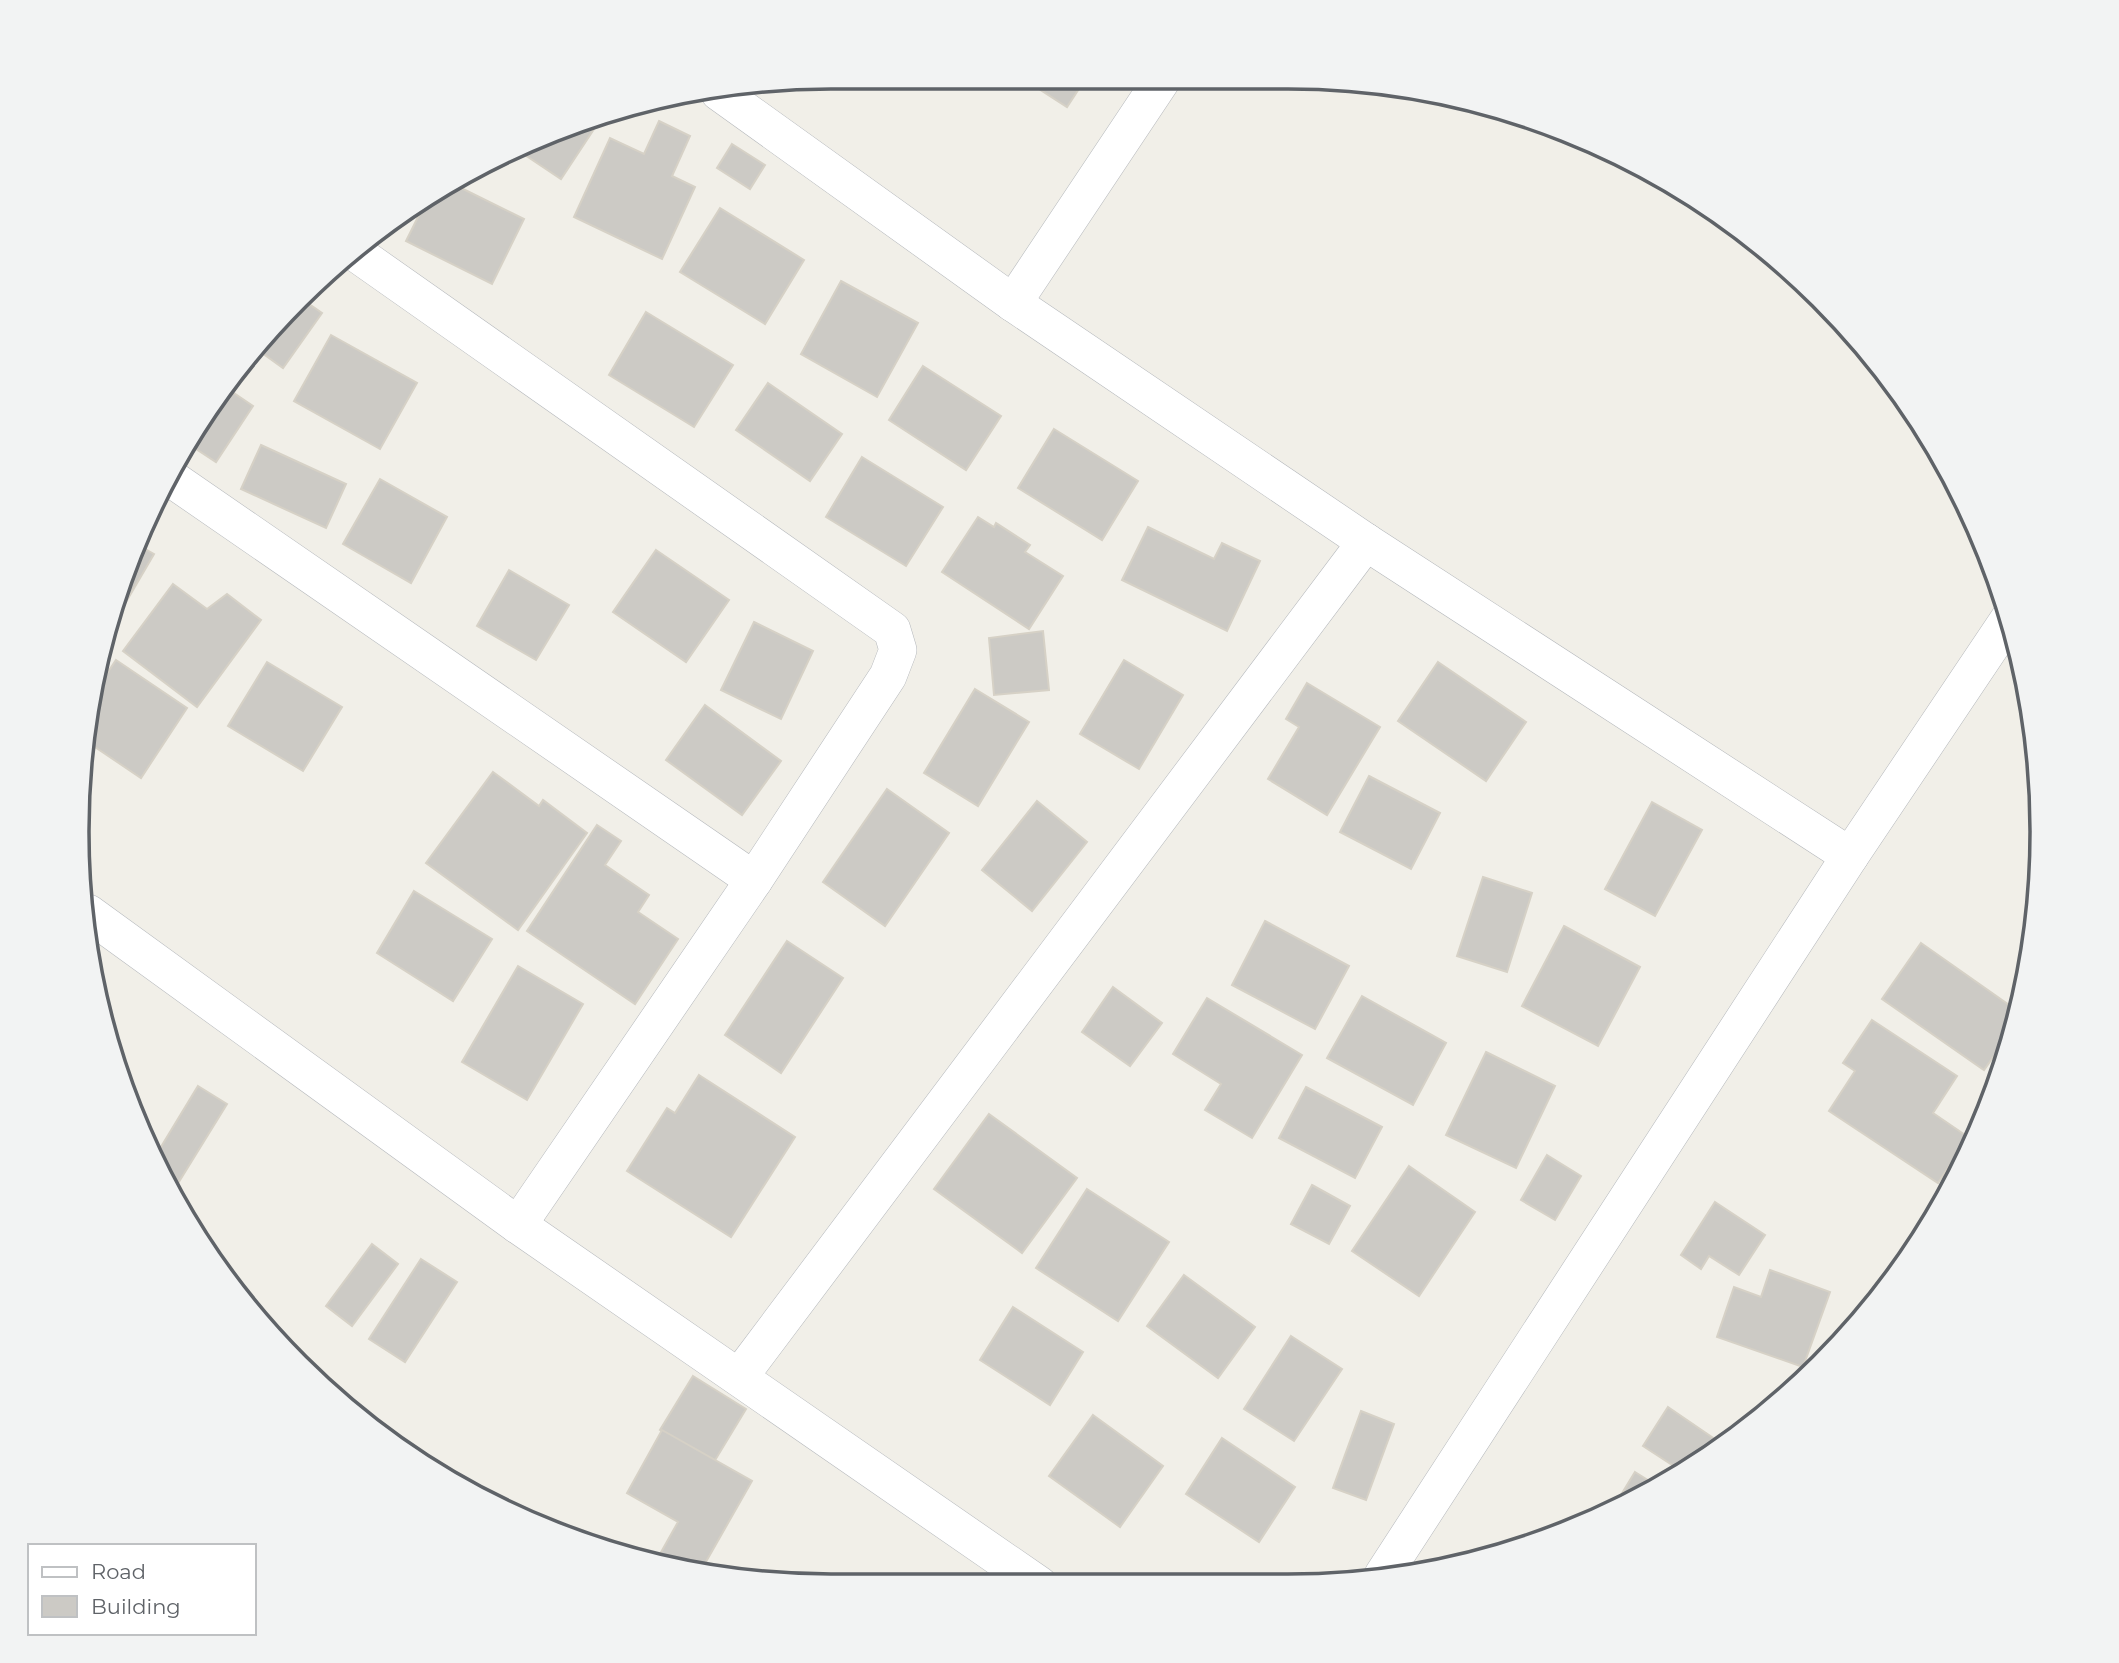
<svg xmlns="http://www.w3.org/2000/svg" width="2119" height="1663" font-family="Montserrat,sans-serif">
<rect width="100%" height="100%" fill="#f1efe8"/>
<g fill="#cccac5" stroke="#d6d1c6" stroke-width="2">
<polygon points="1022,78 1086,78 1067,107"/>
<polygon points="602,117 561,179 519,151"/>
<polygon points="659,121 690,136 672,176 695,187 662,259 574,217 610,138 644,154"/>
<polygon points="732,144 765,165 750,189 717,168"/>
<polygon points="449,182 524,219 492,284 406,241 427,199"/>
<polygon points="720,208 804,260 765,324 680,272"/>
<polygon points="841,281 918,323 877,397 801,354"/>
<polygon points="299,297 322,313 283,368 258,350"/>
<polygon points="646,312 733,365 694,427 609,375"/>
<polygon points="331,335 417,383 380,449 294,401"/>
<polygon points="923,366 1001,416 966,470 889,420"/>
<polygon points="768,383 842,434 810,481 736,430"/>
<polygon points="228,389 253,406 216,462 187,443"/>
<polygon points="1054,429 1138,481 1102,540 1018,488"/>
<polygon points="261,445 346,484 326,528 241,489"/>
<polygon points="862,457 943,507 906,566 826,517"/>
<polygon points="380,479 447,517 411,583 343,544"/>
<polygon points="978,517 994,527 996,523 1030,545 1025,552 1063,576 1029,629 942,572"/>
<polygon points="1148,527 1214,559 1222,543 1260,561 1227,631 1122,580"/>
<polygon points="140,546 154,554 112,626 108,624"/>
<polygon points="656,550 729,600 686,662 613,612"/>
<polygon points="509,570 569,605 536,660 477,626"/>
<polygon points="173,584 207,609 227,594 261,620 197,707 123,651"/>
<polygon points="754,622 813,651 781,719 721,690"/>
<polygon points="1043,631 1049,690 994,695 989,638"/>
<polygon points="116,660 187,708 141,778 89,743 96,690"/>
<polygon points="1124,660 1183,695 1139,769 1080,734"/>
<polygon points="267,662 342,707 303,771 228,726"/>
<polygon points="1438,662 1526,722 1486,781 1398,721"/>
<polygon points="1307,683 1380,727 1327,815 1268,779 1299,727 1286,719"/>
<polygon points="975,689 1029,722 978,806 924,773"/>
<polygon points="705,705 781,761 742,815 666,760"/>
<polygon points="493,772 539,806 543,800 587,833 518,930 426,863"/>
<polygon points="1369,776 1440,813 1411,869 1340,832"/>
<polygon points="887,789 949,833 885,926 823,882"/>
<polygon points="1037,801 1087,842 1032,911 982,870"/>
<polygon points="1652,802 1702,830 1655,916 1605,889"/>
<polygon points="597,825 621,841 605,865 649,895 638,912 678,939 635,1004 527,931"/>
<polygon points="1483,877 1532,893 1507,972 1457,956"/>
<polygon points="414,891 492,939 453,1001 377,953"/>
<polygon points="1265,921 1349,966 1315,1029 1232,985"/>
<polygon points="1564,926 1640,967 1598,1046 1522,1006"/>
<polygon points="787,941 843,978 781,1073 725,1035"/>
<polygon points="1921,943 2019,1012 2017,1023 1984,1070 1882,999"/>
<polygon points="518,966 583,1004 527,1100 462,1062"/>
<polygon points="1113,987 1162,1023 1130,1066 1082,1032"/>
<polygon points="1362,996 1446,1043 1413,1105 1327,1058"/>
<polygon points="1207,998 1302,1055 1252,1138 1205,1110 1221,1084 1173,1054"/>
<polygon points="1872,1020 1957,1076 1933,1113 1968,1137 1938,1183 1829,1111 1855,1071 1843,1063"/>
<polygon points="1486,1052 1555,1086 1516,1168 1446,1135"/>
<polygon points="699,1075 795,1137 731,1237 627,1171 667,1108 675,1113"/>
<polygon points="198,1086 227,1104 172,1193 156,1155"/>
<polygon points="1306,1087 1382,1127 1355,1178 1279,1138"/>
<polygon points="989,1114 1077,1178 1022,1253 934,1189"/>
<polygon points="1547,1155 1581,1176 1555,1220 1521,1200"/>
<polygon points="1409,1166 1475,1212 1419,1296 1352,1251"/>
<polygon points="1312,1185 1350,1206 1329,1244 1291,1224"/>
<polygon points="1087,1189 1169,1242 1118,1321 1036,1268"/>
<polygon points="1715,1202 1765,1235 1739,1275 1709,1256 1701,1269 1681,1255"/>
<polygon points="372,1244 398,1264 352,1326 326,1306"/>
<polygon points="421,1259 457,1282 405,1362 369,1339"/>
<polygon points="1770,1270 1830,1292 1803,1367 1717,1337 1734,1287 1761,1297"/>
<polygon points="1184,1275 1255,1327 1218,1378 1147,1326"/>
<polygon points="1013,1307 1083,1352 1050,1405 980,1360"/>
<polygon points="1291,1336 1342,1369 1294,1441 1244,1409"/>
<polygon points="693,1376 746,1409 714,1462 660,1430"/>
<polygon points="1668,1407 1722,1444 1683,1472 1643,1446"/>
<polygon points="1361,1411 1394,1424 1366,1500 1333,1488"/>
<polygon points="1093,1415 1163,1466 1120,1527 1049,1476"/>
<polygon points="662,1430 752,1481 703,1567 717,1575 685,1572 655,1563 678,1522 627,1493"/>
<polygon points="1222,1438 1295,1487 1259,1542 1186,1494"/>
<polygon points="1635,1472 1659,1487 1613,1508"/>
</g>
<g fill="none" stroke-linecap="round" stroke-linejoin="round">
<defs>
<g id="street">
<polyline points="719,92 1013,303 1366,542 1850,856"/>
<polyline points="356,253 892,630 898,650 888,676 754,880 518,1225"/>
<polyline points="1013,303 1163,78"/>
<polyline points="169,477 754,880"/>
<polyline points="88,913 518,1225 1039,1585"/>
<polyline points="740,1376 1366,542"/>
<polyline points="1383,1575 1850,856 2009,619"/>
</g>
</defs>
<use href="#street" stroke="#b5b8bc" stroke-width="38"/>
<use href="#street" stroke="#fff" stroke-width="37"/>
</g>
<path d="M0 0H2119V1663H0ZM831 89H1288A742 742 0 0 1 2030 831V832A742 742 0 0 1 1288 1574H831A742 742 0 0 1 89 832V831A742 742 0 0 1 831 89Z" fill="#f2f3f3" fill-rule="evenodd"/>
<path fill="none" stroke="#5f6368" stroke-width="3.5" d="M831 89H1288A742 742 0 0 1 2030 831V832A742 742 0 0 1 1288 1574H831A742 742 0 0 1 89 832V831A742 742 0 0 1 831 89Z"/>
<rect x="28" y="1544" width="228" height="91" fill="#ffffff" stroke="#bfc1c3" stroke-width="2"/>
<rect x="42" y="1567" width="35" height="10" fill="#ffffff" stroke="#bfc1c3" stroke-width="2"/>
<text x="91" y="1579" font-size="21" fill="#5f6368">Road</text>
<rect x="42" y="1596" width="35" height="21" fill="#cccac5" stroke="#bfc1c3" stroke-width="2"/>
<text x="91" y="1614" font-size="21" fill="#5f6368">Building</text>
</svg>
